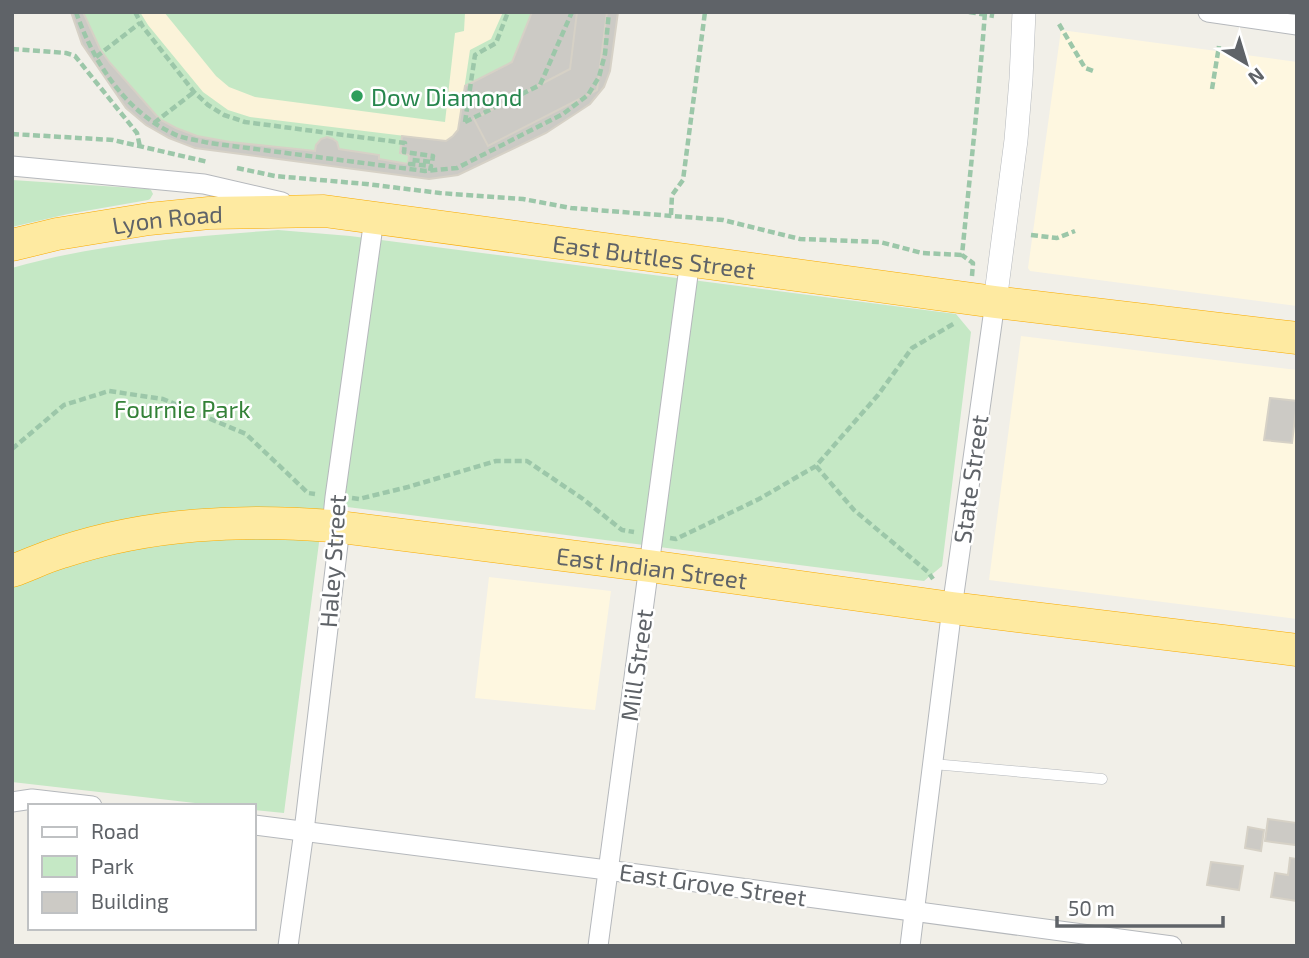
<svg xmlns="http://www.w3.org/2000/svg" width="1309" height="958" font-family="'Exo 2',sans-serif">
<rect width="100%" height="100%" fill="#f1efe8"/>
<g fill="#fef7e0">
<polygon points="1061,30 1297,62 1297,306 1030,271 1028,268"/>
<polygon points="1021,336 1297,370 1297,619 989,580"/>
<polygon points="489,577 611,591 595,710 475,698"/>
</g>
<g fill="#c5e8c5">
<polygon points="71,12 618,12 610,71 604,87 590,104 546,133 458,175 429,179 195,148 169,138 146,125 126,108 82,44"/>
<polygon points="12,180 149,189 151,190 153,194 150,199 148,200 68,214 12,227"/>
<path d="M278,230L350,236L956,314L971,332L942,566L924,581L324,504L284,813L254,810V806H221L12,782V268C99,243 188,237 278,230Z"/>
</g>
<polygon fill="#fbf3d9" points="140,12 164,12 216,76 229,87 255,97 445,122 455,33 464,31 465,13 503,12 491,39 470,50 458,130 453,136 446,141 250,117 228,110 203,92 148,25"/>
<g fill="#cccac5" stroke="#d6d1c6" stroke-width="2">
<polygon points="71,12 83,12 100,49 110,63 156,115 161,120 176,128 197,136 230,142 315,151 316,145 321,139 327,137 333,139 337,142 339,149 379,155 379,159 408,164 409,155 400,153 402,136 446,141 453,136 458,130 465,86 512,62 532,12 618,12 610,71 604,87 590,104 546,133 458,175 429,179 195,148 169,138 146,125 126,108 82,44"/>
<polygon points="577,12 607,12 597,90 488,146 474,119 570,69"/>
<polygon points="1270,398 1297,401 1292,443 1264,440"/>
<polygon points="1268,819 1297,823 1296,845 1265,841"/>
<polygon points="1248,827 1264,830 1261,851 1245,848"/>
<polygon points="1290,858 1297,859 1297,901 1271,897 1275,873 1288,875"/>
<polygon points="1211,862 1243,866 1239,890 1207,885"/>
</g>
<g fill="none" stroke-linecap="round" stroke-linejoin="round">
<defs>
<polyline id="service" points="933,764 1102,779"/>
<g id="minor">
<polyline points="1208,12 1297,25"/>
<polyline points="12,166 204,184 282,202"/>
<polyline points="12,802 32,799 92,806"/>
<polyline points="254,825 607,870 1172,946"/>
<polyline points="288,946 304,831 338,544 332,526 335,497 374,219"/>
<polyline points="598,946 690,260"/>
<polyline points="910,946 952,608 995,302"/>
</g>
<polyline id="tertiary" points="995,302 1016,140 1021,79 1024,12"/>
<g id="trunk">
<path id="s1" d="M12,245L57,234L149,219L209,213L324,211L995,302L1297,338"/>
<path id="s2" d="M12,571C29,565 45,557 62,552C150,523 241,519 332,526L649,566L952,608L1297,650"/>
</g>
</defs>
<use href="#service" stroke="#b5b8bc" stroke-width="11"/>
<use href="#minor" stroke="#b5b8bc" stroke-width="21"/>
<use href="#tertiary" stroke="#b5b8bc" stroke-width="24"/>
<use href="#trunk" stroke="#f9ab00" stroke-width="33"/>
<g stroke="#9cc7a9" stroke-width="4.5" stroke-dasharray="7 3.5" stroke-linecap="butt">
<path d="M76,12C93,61 124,110 172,133C183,139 197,140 209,143L425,171L457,168L563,114L588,95L599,77L605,54L609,12"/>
<polyline points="135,12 143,27 194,92 208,105 224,115 245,122 405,143 404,152 433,156 432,162 412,160 410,164 431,166 430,171"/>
<polyline points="969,12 994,16"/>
<polyline points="1059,24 1085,68 1096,72"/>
<polyline points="12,49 66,53 75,56 137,133 140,147"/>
<polyline points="96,57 140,23"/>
<polyline points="1212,89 1219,46"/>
<polyline points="465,122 540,85 572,12"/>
<polyline points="465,122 475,55 496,43 508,12"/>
<polyline points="154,123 194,92"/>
<polyline points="12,134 113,140 208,162"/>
<polyline points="237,168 275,176 366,184 440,193 523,199 571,208 723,220 800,239 880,242 922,253 962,255"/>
<polyline points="671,215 672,195 683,180 705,12"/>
<polyline points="1031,235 1057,238 1075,231"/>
<path d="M972,276L973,263L962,255C970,174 979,93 985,12"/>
<polyline points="12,449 64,405 109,391 163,399 246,434 308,493 315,494"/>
<polyline points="816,466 854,510 928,572 933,579"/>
<polyline points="352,498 359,499 408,487 496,461 527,461 583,499 622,530 634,532"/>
<polyline points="670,538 676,539 759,499 816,466 878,395 912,348 955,323"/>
</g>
<use href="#service" stroke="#fff" stroke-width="10"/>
<use href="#minor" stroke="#fff" stroke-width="19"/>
<use href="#tertiary" stroke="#fff" stroke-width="23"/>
<use href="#trunk" stroke="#feeaa1" stroke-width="32"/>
</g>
<circle fill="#2e9e5b" stroke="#fff" stroke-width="2.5" cx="357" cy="96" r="7"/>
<g text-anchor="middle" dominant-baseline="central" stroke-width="5" stroke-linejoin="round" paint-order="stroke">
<g font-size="24" fill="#27864d" stroke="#fff" text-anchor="start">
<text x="371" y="96">Dow Diamond</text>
</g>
<g font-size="24" fill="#5f6368" stroke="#fff">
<text stroke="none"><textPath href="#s1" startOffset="158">Lyon Road</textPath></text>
<text stroke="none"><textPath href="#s1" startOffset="648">East Buttles Street</textPath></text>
<text transform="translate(970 479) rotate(-82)">State Street</text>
<text transform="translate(332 561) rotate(-86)">Haley Street</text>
<text stroke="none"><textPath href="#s2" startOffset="649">East Indian Street</textPath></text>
<text transform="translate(636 665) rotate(-82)">Mill Street</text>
<text transform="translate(713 884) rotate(8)">East Grove Street</text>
</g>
<g font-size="24" fill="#348238" stroke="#fff">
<text x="182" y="408">Fournie Park</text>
</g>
</g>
<rect width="1309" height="958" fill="none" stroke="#5f6368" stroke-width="28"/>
<rect x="28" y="804" width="228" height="126" fill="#ffffff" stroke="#bfc1c3" stroke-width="2"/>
<rect x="42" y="827" width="35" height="10" fill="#ffffff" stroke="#bfc1c3" stroke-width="2"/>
<text x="91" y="839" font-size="21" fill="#5f6368">Road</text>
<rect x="42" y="856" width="35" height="21" fill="#c5e8c5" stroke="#bfc1c3" stroke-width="2"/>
<text x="91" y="874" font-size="21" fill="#5f6368">Park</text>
<rect x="42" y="892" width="35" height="21" fill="#cccac5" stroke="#bfc1c3" stroke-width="2"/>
<text x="91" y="909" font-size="21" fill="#5f6368">Building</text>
<g transform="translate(1246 63) rotate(142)" stroke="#ffffff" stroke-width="5" paint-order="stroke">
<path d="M0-5L12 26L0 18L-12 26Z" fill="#5f6368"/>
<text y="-10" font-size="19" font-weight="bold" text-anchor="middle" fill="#5f6368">N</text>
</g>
<path d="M1057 916v10h166v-10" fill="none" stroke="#5f6368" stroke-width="3.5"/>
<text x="1068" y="916" font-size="21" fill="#5f6368" stroke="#ffffff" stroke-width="5" paint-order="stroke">50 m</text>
</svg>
